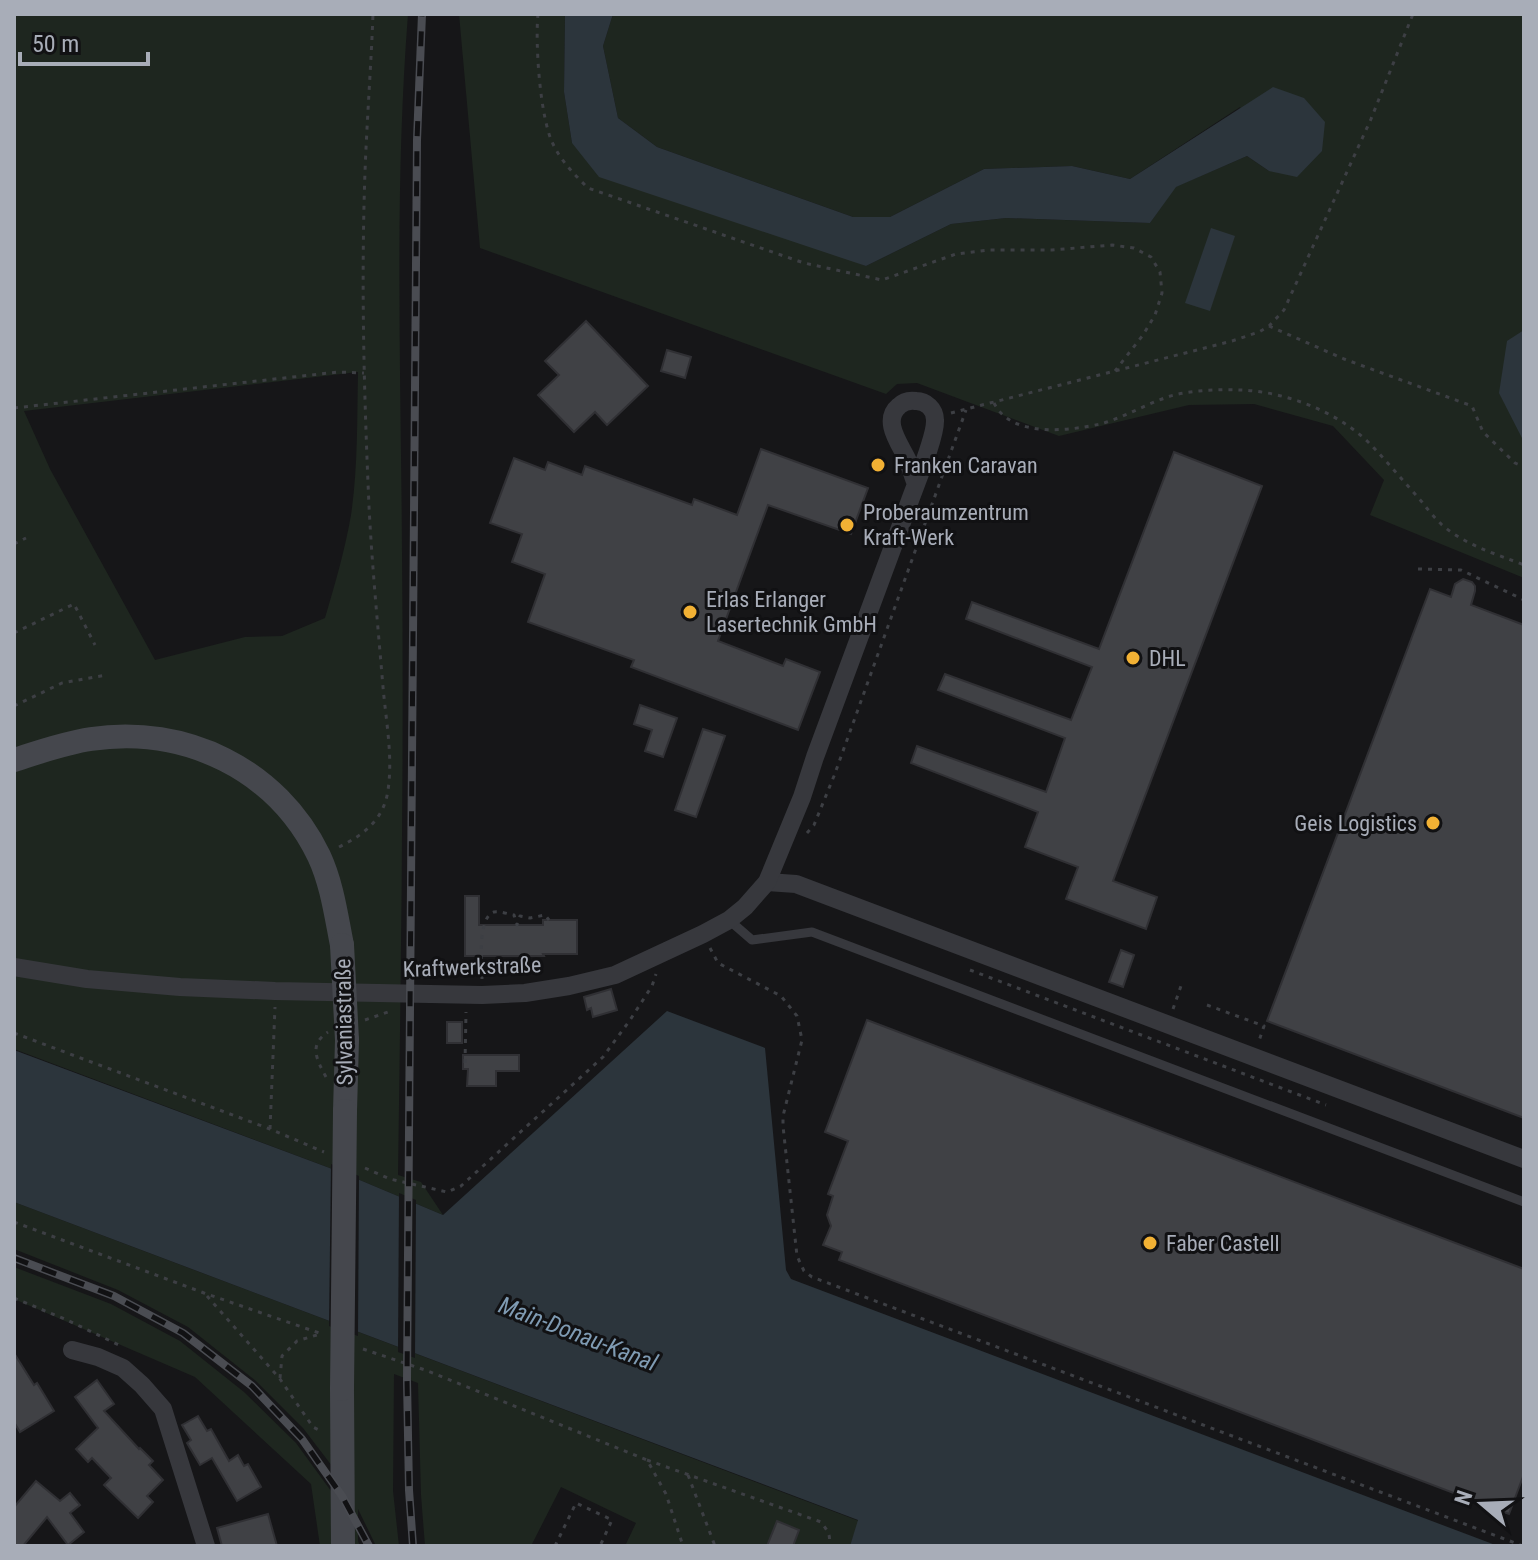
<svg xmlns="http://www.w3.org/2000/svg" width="1538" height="1560" font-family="'Roboto Condensed',sans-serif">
<rect width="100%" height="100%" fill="#161618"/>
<g fill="#1e261f" fill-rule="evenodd">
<path d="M14,14H408C394,193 401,373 402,552C404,760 401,967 398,1175L421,1182L443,1215L343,1173L14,1049ZM358,372C357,420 358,468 351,515C345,550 335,584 325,618L282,636L245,637L155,660L50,469L24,411Z"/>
<polygon points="459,14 565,14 564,92 572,143 866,266 951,224 1006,218 1150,223 1175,187 1247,156 1269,171 1240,107 1130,179 1072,166 984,169 890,217 853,217 657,147 618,118 603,46 613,14 1524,14 1524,578 1370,515 1384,480 1333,426 1254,404 1189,405 1059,436 917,383 897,384 886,394 480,248"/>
<polygon points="14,1202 859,1521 850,1546 625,1546 636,1523 561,1487 531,1546 425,1546 421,1495 418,1383 394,1374 393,1491 399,1546 376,1546 358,1509 358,1541 360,1546 320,1546 311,1484 195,1377 14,1299 14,1267 111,1304 180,1341 244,1392 296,1443 331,1491 332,1466 303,1428 256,1381 188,1327 118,1290 14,1249"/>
</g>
<g fill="#2c353c">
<polygon points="565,14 613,14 603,46 618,118 657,147 853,217 890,217 984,169 1072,166 1130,179 1273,87 1304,98 1325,122 1322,151 1297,177 1269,171 1247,156 1176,187 1150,223 1006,218 951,224 866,266 599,177 572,143 564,92"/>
<polygon points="1211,228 1235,236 1210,311 1185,303"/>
<polygon points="1524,330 1524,442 1499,393 1507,341"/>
<polygon points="667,1011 765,1048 786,1270 791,1279 1498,1546 850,1546 858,1520 14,1202 14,1050 343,1173 443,1215"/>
</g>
<g fill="#161618">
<polygon points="331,1164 359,1176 358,1336 329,1326"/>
<polygon points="399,1193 416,1200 415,1358 398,1352"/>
</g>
<g fill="#404145" stroke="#303034" stroke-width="2">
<polygon points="586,321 648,386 607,425 595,412 574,432 538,395 559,375 545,361"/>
<polygon points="667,350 691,357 685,378 661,371"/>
<polygon points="761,449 868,488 851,534 768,505 718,641 783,666 786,659 820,672 798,730 631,667 634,660 528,622 545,574 512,562 522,534 490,523 514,458 545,470 548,462 582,475 585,466 692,505 694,499 737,515"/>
<polygon points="1174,452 1262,486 1113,881 1157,897 1146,929 1066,899 1078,867 1025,847 1038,812 911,763 917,746 1046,792 1065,738 938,690 945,674 1071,720 1092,667 966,619 972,602 1099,649"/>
<polygon points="1463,579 1472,582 1475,586 1475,591 1471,605 1524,625 1524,1118 1267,1021 1430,589 1451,597 1455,584"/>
<polygon points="640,705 677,718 663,757 645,751 652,730 634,724"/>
<polygon points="703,729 725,736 696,817 675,810"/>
<polygon points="465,896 479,896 479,925 543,925 543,920 577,920 577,954 543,954 544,956 465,956"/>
<polygon points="1121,950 1134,955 1123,987 1109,982"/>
<polygon points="611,989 617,1010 593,1017 591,1008 587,1010 584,997"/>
<polygon points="867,1020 1524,1269 1524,1474 1509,1514 839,1260 842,1252 823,1245 831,1226 827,1215 833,1196 828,1194 848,1141 825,1132"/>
<rect x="447" y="1022" width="15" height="21"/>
<polygon points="463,1055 519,1055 519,1071 496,1071 496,1086 467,1086 468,1069 463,1069"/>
<polygon points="14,1353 34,1385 37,1383 54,1411 20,1432 14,1422"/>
<polygon points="97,1380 114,1404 104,1411 139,1449 140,1448 153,1461 149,1465 163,1480 147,1496 153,1502 138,1518 104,1485 111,1478 92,1458 88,1462 76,1449 98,1428 75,1397"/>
<polygon points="198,1416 207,1431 211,1429 229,1461 238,1455 244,1466 248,1464 261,1487 237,1501 212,1458 200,1465 187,1443 191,1440 182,1425"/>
<polygon points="36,1481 60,1501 70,1493 80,1505 70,1513 84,1532 68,1545 47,1517 23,1546 14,1546 14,1507"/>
<polygon points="268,1514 277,1546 222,1546 217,1528"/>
<polygon points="777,1521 799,1530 793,1546 767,1546"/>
</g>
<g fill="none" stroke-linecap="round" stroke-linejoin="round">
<g stroke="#3d3f44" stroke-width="3" stroke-dasharray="4 6" stroke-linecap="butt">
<path d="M538,14C535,43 540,118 553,144C561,161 574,174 588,188L804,263L882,280L956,254L988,250H1052L1112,245L1134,248L1151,257L1160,272L1162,293L1155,315L1143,335L1115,371"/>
<polyline points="1269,326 1344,359 1472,406 1483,432 1515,463 1524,467"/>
<path d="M994,403C1011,438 1069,431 1100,424C1126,417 1149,402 1174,395C1196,390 1220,389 1241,390C1288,392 1341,413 1373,447C1390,465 1406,484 1422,502C1428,510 1435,518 1442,525C1467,546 1494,553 1524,565"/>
<polyline points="14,408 338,372 364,373"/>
<polyline points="951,413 1232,341 1259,332 1269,326 1284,310 1371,119 1413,14"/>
<polyline points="14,544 26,538"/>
<polyline points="1418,569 1461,570 1524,600"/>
<polyline points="14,633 74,604 95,645"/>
<polyline points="14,706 62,683 106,675"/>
<polyline points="807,833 814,825 834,776 966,410"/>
<path d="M339,847C363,835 384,820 388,790C393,757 386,721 383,687C378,627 372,566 369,506C364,394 361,283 365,172C367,119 371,67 373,14"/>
<polyline points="710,948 718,963 781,996 797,1016 802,1040 783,1116 783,1126 797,1256 804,1271 812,1277 1523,1546"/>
<polyline points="970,970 1326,1105"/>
<path d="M482,979C482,965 477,917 494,912C500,911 508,914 514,915L517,925L520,916L530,918L545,915L549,920"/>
<polyline points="1207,1005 1264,1026 1259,1041"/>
<polyline points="1173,1009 1181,986"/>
<polyline points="365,1020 388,1012"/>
<polyline points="14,1033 270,1129 324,1152"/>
<polyline points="465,1063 466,1012"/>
<path d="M326,1077C317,1060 308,1045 328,1032"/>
<polyline points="270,1129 275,1007"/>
<polyline points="365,1168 390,1179 447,1192 461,1186 603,1057 630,1020 652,986 656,974"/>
<polyline points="14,1222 204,1293 322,1334"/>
<polyline points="207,1296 280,1379 313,1427 323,1432"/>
<polyline points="14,1298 67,1320 123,1347"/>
<polyline points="363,1349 428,1371 647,1460 666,1494 683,1546"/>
<polyline points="280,1378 282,1356 297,1341 320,1334"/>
<path d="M647,1460L821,1522C827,1530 833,1537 827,1546"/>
<polyline points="688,1475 715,1546"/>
<polyline points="555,1546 576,1503 612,1520 600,1546"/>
</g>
<polyline stroke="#37383d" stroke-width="9" points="729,920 752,940 812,932 1524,1202"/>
<g stroke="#37383d" stroke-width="18">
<polyline points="767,882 796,884 1524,1159"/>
<path d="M14,967L87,979L180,987L275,991L482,995L525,993L569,986L615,975L703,934L729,920L745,907L767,882L802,797L815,757C846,674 877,590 908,506C914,488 936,437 935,420C935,409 926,401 916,401C909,400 903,402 899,406C881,421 901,445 908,461C911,469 913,477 916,484"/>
<polyline points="72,1350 98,1357 123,1368 142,1385 163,1409 206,1546"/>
</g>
<g stroke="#45474d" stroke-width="24">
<path d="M14,760C39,752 64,743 91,739C185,725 277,769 319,856C332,884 336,915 342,945"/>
<polyline points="345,1111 347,1040"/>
<polyline points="342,1389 343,1546"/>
</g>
<defs>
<g id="rail">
<polyline points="14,1258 114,1296 183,1333 252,1386 302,1439 342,1496 369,1546"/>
<polyline points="413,1546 409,1490 407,1380 417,140 422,14"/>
</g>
</defs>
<use href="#rail" stroke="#4a4c52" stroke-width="8"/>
<use href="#rail" stroke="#111113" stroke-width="5" stroke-dasharray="15" stroke-linecap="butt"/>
<g stroke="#45474d" stroke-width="24">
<polyline points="342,945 347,1040"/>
<polyline points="342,1389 345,1111"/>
</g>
</g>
<g fill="#f2b134" stroke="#111113" stroke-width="3">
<circle cx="878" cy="465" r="8"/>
<circle cx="847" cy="525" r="8"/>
<circle cx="690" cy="612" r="8"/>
<circle cx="1133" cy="658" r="8"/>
<circle cx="1433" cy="823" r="8"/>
<circle cx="1150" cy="1243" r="8"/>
</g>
<g text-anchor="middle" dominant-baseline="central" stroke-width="6" stroke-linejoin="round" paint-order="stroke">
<g font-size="22" fill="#a8adb8" stroke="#111113" text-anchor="start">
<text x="894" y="465">Franken Caravan</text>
<text x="863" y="512">Proberaumzentrum<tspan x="863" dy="25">Kraft-Werk</tspan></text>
<text x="706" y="599">Erlas Erlanger<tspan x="706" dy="25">Lasertechnik GmbH</tspan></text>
<text x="1149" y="658">DHL</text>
<text x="1417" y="823" text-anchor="end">Geis Logistics</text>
<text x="1166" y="1243">Faber Castell</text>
</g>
<g font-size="22" fill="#a8adb8" stroke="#111113">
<text transform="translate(472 967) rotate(-2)">Kraftwerkstraße</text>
<text transform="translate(344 1022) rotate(-91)">Sylvaniastraße</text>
</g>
<g font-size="24" font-style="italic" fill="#7f9bb3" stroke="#111113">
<text transform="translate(578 1334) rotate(21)">Main-Donau-Kanal</text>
</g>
</g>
<rect width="1538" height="1560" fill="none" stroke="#a8adb8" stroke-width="32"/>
<g transform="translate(1482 1504) rotate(289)" stroke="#111113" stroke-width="6" paint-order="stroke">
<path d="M0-6L14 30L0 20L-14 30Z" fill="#a8adb8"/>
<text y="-12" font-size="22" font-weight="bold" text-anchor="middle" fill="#a8adb8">N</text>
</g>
<path d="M20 52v12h128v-12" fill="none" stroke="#a8adb8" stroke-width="4"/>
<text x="32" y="52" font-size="24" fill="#a8adb8" stroke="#111113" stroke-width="6" paint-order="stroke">50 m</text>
</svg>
